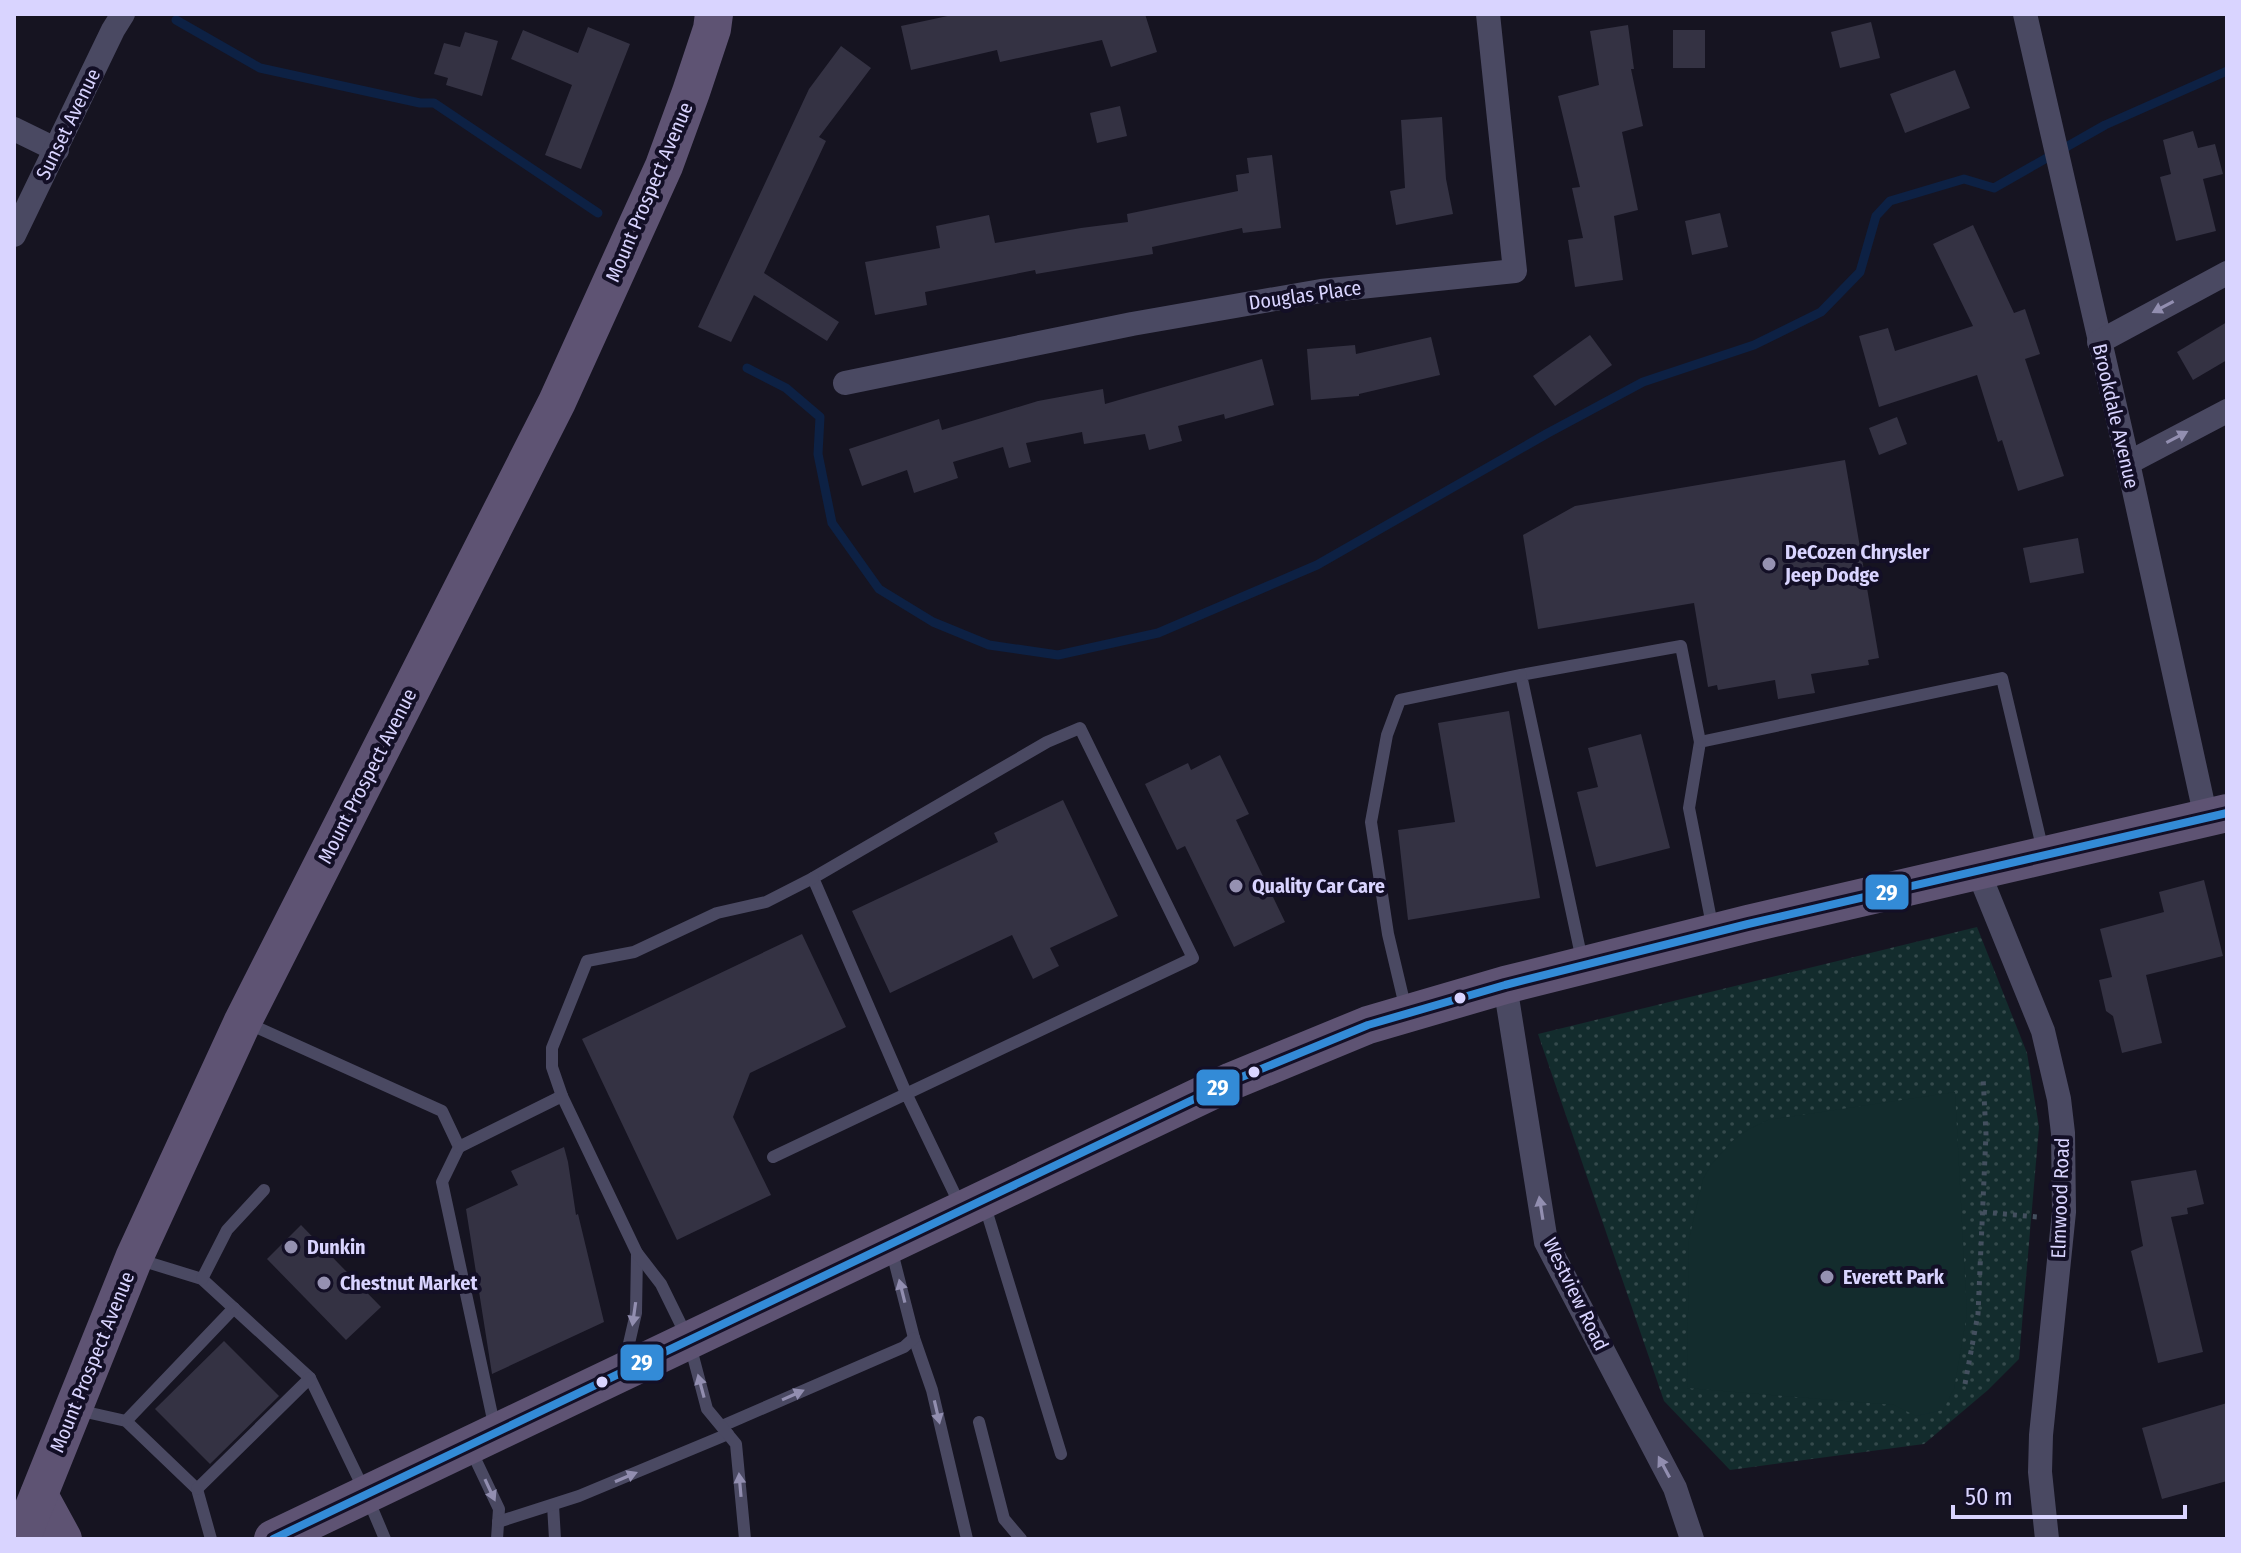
<svg xmlns="http://www.w3.org/2000/svg" width="2241" height="1553" font-family="'Fira Sans Condensed',sans-serif">
<defs>
<pattern id="grass-dots" width="8" height="8" patternUnits="userSpaceOnUse" patternTransform="scale(2)"><rect width="8" height="8" fill="#132c2d"/><path d="M2 2h.1M6 6h.1" fill="none" stroke="#354a4c" stroke-width="1.8" stroke-linecap="round"/></pattern>
</defs>
<rect width="100%" height="100%" fill="#161421"/>
<polygon fill="url(#grass-dots)" points="1977,927 2027,1053 2039,1127 2019,1359 1988,1390 1924,1444 1730,1470 1664,1401 1538,1034"/>
<polygon fill="#132c2d" points="1955,1092 1967,1314 1954,1389 1943,1410 1916,1416 1894,1405 1687,1388 1689,1239 1703,1179 1711,1165 1732,1141 1749,1129 1768,1120"/>
<g fill="none" stroke-linecap="round" stroke-linejoin="round">
<g stroke="#0d2144" stroke-width="9">
<polyline points="176,20 260,68 420,103 434,103 598,213"/>
<polyline points="747,368 786,388 820,417 818,454 832,523 879,589 933,622 989,645 1058,655 1158,633 1317,565 1548,433 1643,382 1754,345 1821,312 1860,272 1876,216 1890,201 1964,179 1994,188 2105,125 2227,71"/>
</g>
</g>
<g fill="#343243">
<polygon points="957,14 1145,14 1157,52 1111,67 1102,40 1000,62 997,50 911,70 901,26"/>
<polygon points="1871,22 1880,58 1840,68 1831,32"/>
<polygon points="1628,25 1634,69 1631,69 1643,126 1622,132 1638,210 1614,216 1623,280 1575,287 1568,240 1583,238 1572,188 1580,187 1558,96 1599,85 1590,31"/>
<polygon points="588,27 630,44 581,169 545,155 572,85 511,59 523,30 578,53"/>
<rect x="1673" y="30" width="32" height="38"/>
<polygon points="465,32 498,41 482,96 446,85 448,78 434,74 444,43 460,47"/>
<polygon points="841,46 871,68 819,137 826,141 764,273 839,322 827,341 754,295 731,342 698,327 809,89"/>
<polygon points="1955,70 1970,108 1905,133 1890,94"/>
<polygon points="1120,106 1127,136 1097,143 1090,113"/>
<polygon points="1442,117 1446,179 1453,214 1396,225 1390,191 1405,188 1401,120"/>
<polygon points="2193,131 2198,148 2215,144 2223,174 2203,179 2216,231 2176,241 2160,177 2171,174 2163,140"/>
<polygon points="1272,155 1281,228 1243,233 1242,228 1152,247 1153,254 1036,274 1035,270 925,292 927,305 875,315 865,262 940,248 936,226 989,215 995,243 1081,228 1128,222 1127,214 1238,191 1236,175 1249,173 1247,158"/>
<polygon points="1720,213 1728,247 1692,255 1685,221"/>
<polygon points="1973,225 2014,313 2025,309 2040,354 2025,359 2064,476 2018,491 2002,440 1998,442 1977,375 1879,407 1859,336 1888,328 1895,351 1973,326 1933,244"/>
<polygon points="2227,322 2227,360 2193,380 2177,352"/>
<polygon points="1590,335 1612,365 1555,406 1533,376"/>
<polygon points="1431,337 1440,375 1359,394 1359,396 1311,400 1307,349 1355,345 1356,354"/>
<polygon points="1262,359 1274,405 1225,419 1224,414 1178,426 1182,441 1149,450 1145,434 1084,444 1082,432 1026,443 1031,462 1009,468 1003,447 953,462 958,478 914,493 907,470 862,486 849,449 939,419 942,430 1038,401 1103,389 1105,404"/>
<polygon points="1897,417 1907,444 1879,455 1869,428"/>
<polygon points="1845,460 1879,658 1868,660 1869,665 1811,674 1815,693 1778,699 1775,680 1718,690 1717,685 1708,687 1694,603 1538,629 1523,535 1575,506"/>
<polygon points="2078,538 2084,573 2030,583 2023,548"/>
<polygon points="1509,711 1540,898 1408,920 1398,830 1455,822 1438,723"/>
<polygon points="1641,734 1670,848 1596,867 1577,792 1598,787 1588,748"/>
<polygon points="1220,755 1249,814 1236,820 1285,922 1234,947 1185,846 1177,850 1145,784 1188,763 1191,770"/>
<polygon points="1063,800 1118,916 1050,948 1059,966 1033,979 1012,935 890,993 852,911 998,842 994,833"/>
<polygon points="2204,880 2223,956 2146,975 2162,1043 2122,1053 2113,1016 2106,1011 2099,980 2112,977 2100,929 2164,912 2159,892"/>
<polygon points="802,934 846,1027 750,1073 733,1117 771,1195 677,1240 582,1039"/>
<polygon points="564,1147 568,1162 576,1215 578,1214 604,1322 492,1374 466,1209 518,1185 511,1171"/>
<polygon points="2196,1170 2204,1204 2187,1208 2188,1214 2171,1217 2203,1352 2158,1363 2131,1251 2143,1246 2131,1181"/>
<polygon points="301,1225 381,1307 346,1340 267,1259"/>
<polygon points="224,1341 279,1396 210,1464 155,1409"/>
<polygon points="2227,1403 2227,1481 2162,1499 2142,1428"/>
</g>
<g fill="none" stroke-linecap="round" stroke-linejoin="round">
<g stroke="#44505f" stroke-width="5" stroke-dasharray="4 6" stroke-linecap="butt">
<polyline points="1983,1212 2037,1217"/>
<polyline points="1965,1384 1978,1314 1986,1134 1983,1076"/>
</g>
<g stroke="#4a4962" stroke-width="12">
<polyline points="1713,930 1689,808 1700,742 2002,678 2043,851"/>
<polyline points="1582,960 1521,675 1681,646 1700,742"/>
<polyline points="1406,1010 1388,934 1371,822 1387,735 1400,700 1521,675"/>
<polyline points="247,1023 442,1111 459,1147 442,1182 495,1429"/>
<polyline points="459,1147 562,1096"/>
<polyline points="773,1157 1193,958 1080,728 1047,742 813,878 906,1093 961,1207"/>
<polyline points="984,1203 1061,1454"/>
<polyline points="891,1248 914,1338 932,1390 967,1539"/>
<polyline points="137,1259 202,1279 310,1378 366,1494 385,1539"/>
<polyline points="202,1279 227,1230 264,1190"/>
<polyline points="624,1365 636,1313 637,1253"/>
<polyline points="77,1410 126,1421 197,1489 211,1539"/>
<polyline points="126,1421 234,1308"/>
<polyline points="979,1422 1004,1519 1021,1539"/>
<polyline points="722,1426 904,1347 914,1338"/>
<polyline points="470,1448 499,1509 497,1539"/>
<polyline points="197,1489 310,1378"/>
<polyline points="553,1505 555,1539"/>
<polyline points="498,1522 579,1496 728,1434"/>
<polyline points="745,1539 736,1444 707,1409 689,1341 661,1284 637,1253 562,1096 552,1067 552,1048 587,961 634,952 717,913 766,902 813,878"/>
</g>
<g stroke="#4a4962" stroke-width="24">
<polyline points="2025,14 2128,463 2206,818"/>
<polyline points="14,129 57,150"/>
<polyline points="14,235 113,30 123,14"/>
<polyline points="2099,342 2227,273"/>
<polyline points="845,383 1132,324 1321,291 1515,271 1488,14"/>
<polyline points="2128,463 2227,411"/>
<polyline points="1978,871 2043,1031 2059,1099 2063,1133 2064,1212 2041,1435 2040,1472 2047,1539"/>
<polyline points="1505,985 1546,1242 1675,1488 1692,1539"/>
</g>
<g stroke="#5e5373" stroke-width="38">
<polyline points="39,1495 63,1539"/>
<polyline points="21,1539 134,1258 243,1021 557,402 664,166 691,92 712,29 714,14"/>
<polyline points="273,1539 1232,1081 1368,1025 1505,985 1748,924 2227,813"/>
</g>
<defs>
<polyline id="bus-1" points="273,1539 1232,1081 1368,1025 1505,985 1748,924 2227,813"/>
</defs>
<use href="#bus-1" stroke="#130f26" stroke-width="14"/>
<use href="#bus-1" stroke="#338bd7" stroke-width="8"/>
</g>
<defs><path id="oneway-solid" d="M-6-.8H1V-3.2L6.5 0L1 3.2V.8H-6Z" transform="scale(2)"/></defs>
<g fill="#928eb0">
<use href="#oneway-solid" transform="translate(2163 307) rotate(152)"/>
<use href="#oneway-solid" transform="translate(2177 437) rotate(-28)"/>
<use href="#oneway-solid" transform="translate(1541 1208) rotate(-99)"/>
<use href="#oneway-solid" transform="translate(902 1291) rotate(-104)"/>
<use href="#oneway-solid" transform="translate(634 1314) rotate(98)"/>
<use href="#oneway-solid" transform="translate(701 1386) rotate(-105)"/>
<use href="#oneway-solid" transform="translate(793 1395) rotate(-24)"/>
<use href="#oneway-solid" transform="translate(937 1412) rotate(77)"/>
<use href="#oneway-solid" transform="translate(1664 1467) rotate(-118)"/>
<use href="#oneway-solid" transform="translate(626 1477) rotate(-23)"/>
<use href="#oneway-solid" transform="translate(740 1485) rotate(-95)"/>
<use href="#oneway-solid" transform="translate(490 1490) rotate(65)"/>
</g>
<g fill="#9591b1" stroke="#130f26" stroke-width="3">
<circle cx="1769" cy="564" r="8"/>
<circle cx="1236" cy="886" r="8"/>
<circle cx="291" cy="1247" r="8"/>
<circle cx="1827" cy="1277" r="8"/>
<circle cx="324" cy="1283" r="8"/>
</g>
<g fill="#d9d4ff" stroke="#130f26" stroke-width="3">
<circle cx="1460" cy="998" r="7"/>
<circle cx="1254" cy="1072" r="7"/>
<circle cx="602" cy="1382" r="7"/>
</g>
<g text-anchor="middle" dominant-baseline="central" stroke-width="8" stroke-linejoin="round" paint-order="stroke">
<g font-size="20" fill="#d9d4ff" stroke="#130f26">
<text transform="translate(68 124) rotate(-64)">Sunset Avenue</text>
<text transform="translate(649 192) rotate(-67)">Mount Prospect Avenue</text>
<text transform="translate(1305 295) rotate(-8)">Douglas Place</text>
<text transform="translate(2116 416) rotate(77)">Brookdale Avenue</text>
<text transform="translate(367 776) rotate(-63)">Mount Prospect Avenue</text>
<text transform="translate(2060 1198) rotate(-88)">Elmwood Road</text>
<text transform="translate(1576 1294) rotate(64)">Westview Road</text>
<text transform="translate(92 1362) rotate(-68)">Mount Prospect Avenue</text>
</g>
<g font-size="20" font-weight="bold" fill="#d9d4ff" stroke="#130f26" text-anchor="start">
<text x="1785" y="552">DeCozen Chrysler<tspan x="1785" dy="23">Jeep Dodge</tspan></text>
<text x="1252" y="886">Quality Car Care</text>
<text x="307" y="1247">Dunkin</text>
<text x="1843" y="1277">Everett Park</text>
<text x="340" y="1283">Chestnut Market</text>
</g>
</g>
<g stroke="#130f26" stroke-width="3">
<rect x="1864" y="873" width="46" height="38" rx="8" fill="#338bd7"/>
<rect x="1195" y="1068" width="46" height="39" rx="8" fill="#338bd7"/>
<rect x="619" y="1343" width="46" height="39" rx="8" fill="#338bd7"/>
</g>
<g font-size="22" text-anchor="middle" font-weight="bold" fill="#fff">
<text x="1887" y="900">29</text>
<text x="1218" y="1095">29</text>
<text x="642" y="1370">29</text>
</g>
<rect width="2241" height="1553" fill="none" stroke="#d9d4ff" stroke-width="32"/>
<path d="M1953 1505v12h232v-12" fill="none" stroke="#d9d4ff" stroke-width="4"/>
<text x="1965" y="1505" font-size="24" fill="#d9d4ff" stroke="#130f26" stroke-width="6" paint-order="stroke">50 m</text>
</svg>
